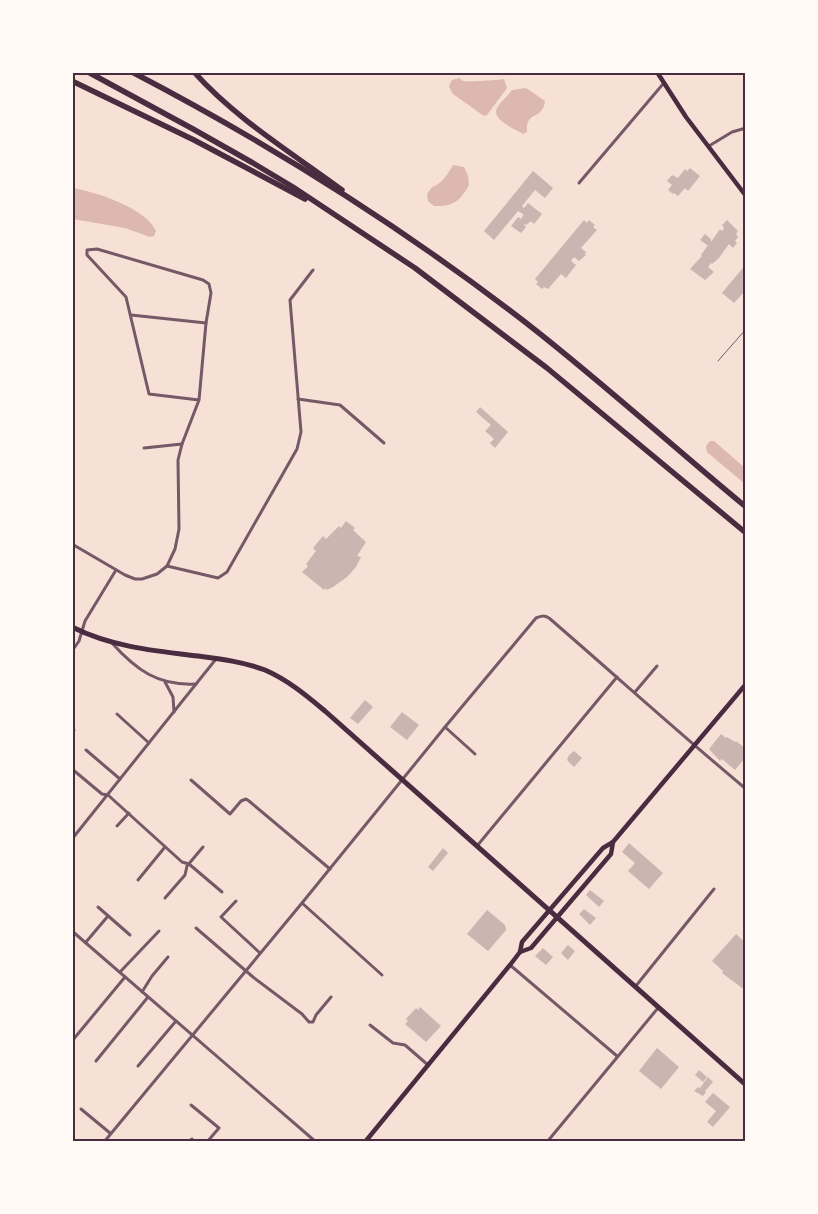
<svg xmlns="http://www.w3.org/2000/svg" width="818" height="1214" font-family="Inter,sans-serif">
<rect width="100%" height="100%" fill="#f7e1d7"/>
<g fill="#dcb8b0">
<path d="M460,78C461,79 462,81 464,81C466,82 501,80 504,79L507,88L487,115L484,116L453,94L449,87L451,81L455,79Z"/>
<path d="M526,88L545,101C543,121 525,110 527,132L523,134C515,129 491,120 497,108C500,102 508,96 512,90Z"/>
<path d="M453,165L464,167L468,176L469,185C460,201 453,207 434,206L428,201L427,194L432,187C442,184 448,174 453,165Z"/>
<path d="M73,188C96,192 146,208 156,231L154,236L150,237L125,228L73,219Z"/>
<polygon points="710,441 714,441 745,468 745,484 707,452 706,446"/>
</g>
<g fill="#ccb4b1">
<polygon points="690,168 700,176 688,191 685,188 678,196 674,193 673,194 668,190 672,185 667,181 672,175 678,178 685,169 687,171"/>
<polygon points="533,171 553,188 545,198 535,190 522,206 524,208 528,203 542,214 534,224 531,221 526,225 525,224 524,225 526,227 521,233 511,226 518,217 521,219 523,216 523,214 518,211 494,240 484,231"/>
<polygon points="584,220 587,223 589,220 595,225 593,227 597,230 581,248 586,252 585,254 586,255 579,261 574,257 571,261 576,265 566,278 561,274 548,289 544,287 542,289 536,284 538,282 535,279"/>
<polygon points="727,220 738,231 736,234 738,237 735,241 737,243 733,248 729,244 719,258 712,264 711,263 708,267 714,272 705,280 690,269 702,256 701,255 708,245 707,245 700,240 705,234 711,239 711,242 720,229 722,231 724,228 722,225"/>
<polygon points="746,264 746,290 734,303 722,293"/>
<polygon points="480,407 508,432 495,448 490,443 494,439 485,431 491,425 476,412"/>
<polygon points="346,521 355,528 353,530 366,542 357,556 361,557 356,567 347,577 333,587 327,590 326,588 324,590 302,572 308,566 306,564 316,551 313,548 323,536 326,539 339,526 341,528"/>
<polygon points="365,700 373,707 358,724 350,718"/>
<polygon points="402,712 419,725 407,740 390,727"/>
<polygon points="721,734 726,738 727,737 735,742 736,741 745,748 746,757 735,770 722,759 720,761 709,749"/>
<polygon points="574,751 582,758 574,767 567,760 569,755"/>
<polygon points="629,843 663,873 649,889 628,871 635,863 622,852"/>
<polygon points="443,848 448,853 433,871 428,867"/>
<polygon points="590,890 604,901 599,907 586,895"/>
<polygon points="584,909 596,918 590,925 579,914"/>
<polygon points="487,910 505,925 506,930 488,951 467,934"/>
<polygon points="736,934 746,943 746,991 722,973 723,971 712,961"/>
<polygon points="568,945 575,951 568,960 561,953"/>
<polygon points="543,948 553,957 546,965 535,956"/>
<polygon points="420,1007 441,1026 426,1042 405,1024 408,1021 406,1019 416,1008 418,1010"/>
<polygon points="657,1048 679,1067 661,1089 639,1071"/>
<polygon points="699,1070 707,1077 703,1082 695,1075"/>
<polygon points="708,1077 713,1082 705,1091 706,1092 703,1096 694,1091 698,1087 700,1088"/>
<polygon points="713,1093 730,1107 713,1127 707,1122 716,1111 705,1102"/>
</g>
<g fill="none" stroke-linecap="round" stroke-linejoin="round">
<polyline stroke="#755966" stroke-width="1" points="718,361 746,329"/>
<g stroke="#755966" stroke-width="3">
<polyline points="709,146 732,132 746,128"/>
<polyline points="579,183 663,84"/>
<polyline points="131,315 206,323"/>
<polyline points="298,399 340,405 384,443"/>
<polyline points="144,448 182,444"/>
<polyline points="72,544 125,575 135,579 142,579 157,574 167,566 175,549 179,529 178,460 182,444 199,400 206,323 211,293 209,284 203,280 97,249 87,250 87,255 126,297 149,394 199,400"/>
<polyline points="167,566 218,578 227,572 297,449 301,432 290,300 313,270"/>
<path d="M111,642C136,670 158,686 196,684"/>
<polyline points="72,651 79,641 85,621 116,570"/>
<polyline points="165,682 173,697 174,712"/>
<polyline points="635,692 657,666"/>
<polyline points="117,714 149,743"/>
<polyline points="445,727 475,754"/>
<polyline points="72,729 74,730"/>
<polyline points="86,750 120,779"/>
<polyline points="72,769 102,794 108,795 182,862 189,864 222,892"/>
<polyline points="191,780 230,814 241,801 246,799 249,801 330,869"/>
<polyline points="117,826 129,813"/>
<polyline points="72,839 216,659"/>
<polyline points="477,846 617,677"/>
<polyline points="138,880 165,847"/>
<polyline points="165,898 185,875 187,866 203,847"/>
<polyline points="236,901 221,917 260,953"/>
<polyline points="302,903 382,975"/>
<polyline points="98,907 130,935"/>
<polyline points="196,928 253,977 302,1014 309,1022 313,1022 316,1015 331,997"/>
<polyline points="72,931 316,1142"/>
<polyline points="86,942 108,916"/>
<polyline points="510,965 617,1056"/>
<polyline points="120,972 159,931"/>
<polyline points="635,987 714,889"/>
<polyline points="142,992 152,976 168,957"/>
<polyline points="370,1025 393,1043 405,1045 428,1065"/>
<polyline points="72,1041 125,977"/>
<polyline points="96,1061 148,997"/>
<polyline points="138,1066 176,1021"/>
<polyline points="191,1105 219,1128 207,1142"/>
<polyline points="81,1109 110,1133"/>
<path d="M104,1142L302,903L445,727L536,618C541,616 544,615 549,618C615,675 679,733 746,789"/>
<polyline points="188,1142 192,1139 194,1142"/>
<polyline points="547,1142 658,1008"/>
</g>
<g stroke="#4a2c40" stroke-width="4.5">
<polyline points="657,72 686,117 746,196"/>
<polyline points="520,952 531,948 611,854 613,842"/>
<polyline points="365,1142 510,965 520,952 522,942 603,848 613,842 746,684"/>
</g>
<path stroke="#4a2c40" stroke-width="5" d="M72,627C112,647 155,651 198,656C221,659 244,662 265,670C288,680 307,696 325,711L746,1085"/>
<g stroke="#4a2c40" stroke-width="5.5">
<polyline points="88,72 193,129 253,163 293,187 415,268 547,368 746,533"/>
<path d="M132,72C270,144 402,227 525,322C601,381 672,446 746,507"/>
<path d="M194,72C236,119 292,153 342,190"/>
<polyline points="72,81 194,140 305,199"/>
</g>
</g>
<rect width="818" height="1214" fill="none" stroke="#fffaf5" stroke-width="148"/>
<rect x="74" y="74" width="670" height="1066" fill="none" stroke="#4a2c40" stroke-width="2"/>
</svg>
